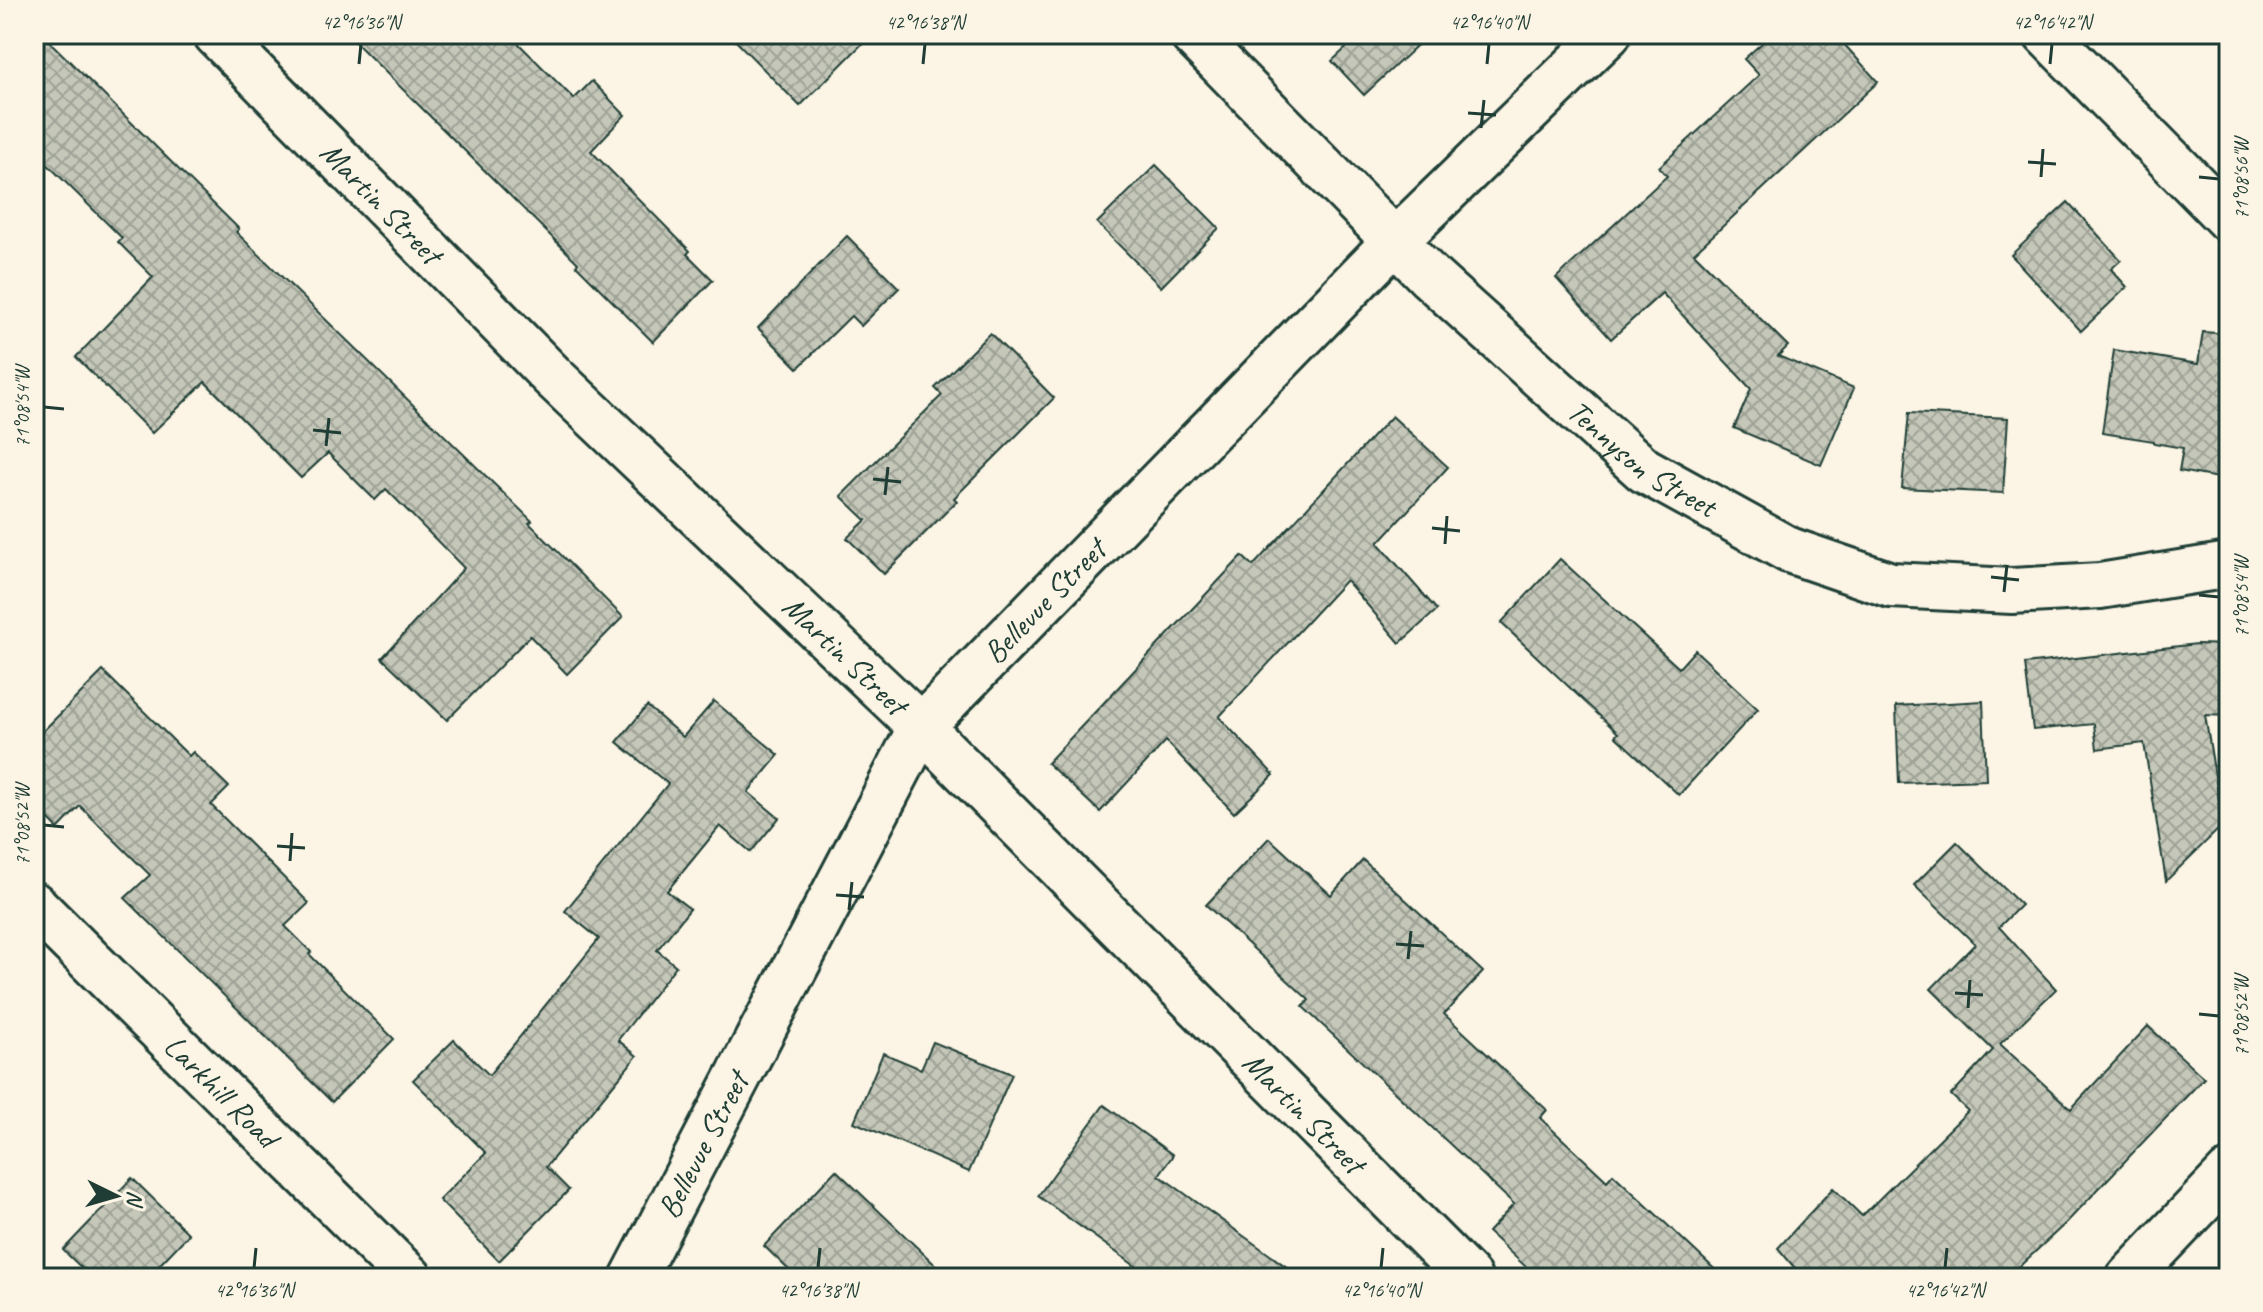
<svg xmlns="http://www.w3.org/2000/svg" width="2263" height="1312" font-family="Caveat,sans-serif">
<defs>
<pattern id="building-cross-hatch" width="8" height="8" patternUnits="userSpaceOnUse" patternTransform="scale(2)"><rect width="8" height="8" fill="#c5c7b9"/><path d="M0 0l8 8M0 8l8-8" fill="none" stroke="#9fa397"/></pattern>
</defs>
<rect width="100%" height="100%" fill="#fcf5e5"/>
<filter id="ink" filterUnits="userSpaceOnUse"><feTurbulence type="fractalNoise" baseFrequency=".0125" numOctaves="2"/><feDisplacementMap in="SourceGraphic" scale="16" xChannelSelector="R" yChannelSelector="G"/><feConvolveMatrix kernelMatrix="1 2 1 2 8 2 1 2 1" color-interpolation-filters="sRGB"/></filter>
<g filter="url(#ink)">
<g fill="url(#building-cross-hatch)" stroke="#1f3d34" stroke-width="2">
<polygon points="34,34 42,34 239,229 236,232 532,521 529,523 623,617 567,674 530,636 447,720 382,658 464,568 386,489 375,500 328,453 301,478 205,382 152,433 76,357 153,277 118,242 122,238 34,151"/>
<polygon points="347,34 509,34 574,99 592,81 625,115 591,151 690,251 687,254 713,280 653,342 576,265 578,263"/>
<polygon points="729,34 872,34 800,106"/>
<polygon points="1361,34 1429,34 1364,95 1332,61"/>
<polygon points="1772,34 1835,34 1878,82 1694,253 1788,346 1778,356 1854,388 1821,465 1734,428 1751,389 1662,293 1611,339 1556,278 1667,176 1659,167 1759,75 1744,59"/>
<polygon points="1156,165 1219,228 1161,287 1097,223"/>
<polygon points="2068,202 2121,260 2111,269 2127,287 2081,331 2011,255"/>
<polygon points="847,236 899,288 861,326 851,316 798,368 758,328"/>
<polygon points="2203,332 2229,334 2229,480 2179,471 2183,448 2154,443 2154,441 2102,433 2114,350 2198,364"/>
<polygon points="990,333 1054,398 954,498 957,501 884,574 847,538 866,520 841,496 942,395 935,388"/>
<polygon points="1909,413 2008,418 2003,493 1902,488"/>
<polygon points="1392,416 1448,467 1378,543 1437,610 1400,643 1346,580 1219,717 1274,775 1234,813 1166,741 1100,812 1047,763 1242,556 1253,566"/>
<polygon points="1560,559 1679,668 1695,650 1758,709 1679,795 1615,736 1618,733 1501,623"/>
<polygon points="2197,644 2229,645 2229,716 2205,715 2223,825 2166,881 2144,743 2097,749 2094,724 2033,730 2025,664"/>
<polygon points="103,671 189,756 193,752 229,787 211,805 309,903 285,926 311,952 309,954 394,1039 332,1102 125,898 150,875 80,806 58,829 34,805 34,740"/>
<polygon points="714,701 779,755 748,792 779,818 751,852 720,826 667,891 690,909 657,950 676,966 618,1040 637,1056 546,1167 569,1190 499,1261 439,1200 486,1153 413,1080 454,1040 489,1075 599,939 565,911 668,784 617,742 647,706 683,737"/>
<polygon points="1983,701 1986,780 1899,783 1896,706"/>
<polygon points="1269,838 1331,895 1363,860 1483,972 1444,1014 1547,1110 1540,1118 1607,1181 1613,1174 1724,1278 1538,1278 1488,1232 1514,1204 1303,1007 1309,1000 1206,905"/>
<polygon points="1957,842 2021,905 1999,927 2056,989 2000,1044 2071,1109 2148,1026 2204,1078 2067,1222 2007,1278 1803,1278 1778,1248 1833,1188 1862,1216 1968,1111 1951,1095 1993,1050 1931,989 1975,944 1914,885"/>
<polygon points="933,1042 1012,1074 969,1172 854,1122 883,1053 921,1069"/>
<polygon points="1104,1105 1173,1155 1159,1175 1302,1278 1152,1278 1038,1196"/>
<polygon points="836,1170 949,1278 797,1278 764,1246"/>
<polygon points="132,1178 189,1234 147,1278 92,1278 63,1250"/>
</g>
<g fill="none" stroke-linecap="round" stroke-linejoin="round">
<defs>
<g id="minor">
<path id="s1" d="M216,34L553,377L921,727L1469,1278"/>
<path id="s2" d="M1192,34L1430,277L1644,470L1789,550L1891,585L2012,591L2100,586L2229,565"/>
<polyline points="2046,34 2229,220"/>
<path id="s3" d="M34,905L410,1278"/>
<path id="s4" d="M633,1278L921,727L1395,241L1608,34"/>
<polyline points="2129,1278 2229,1173"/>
</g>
</defs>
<use href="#minor" stroke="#1f3d34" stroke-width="50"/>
<use href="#minor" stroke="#fcf5e5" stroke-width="44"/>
</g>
</g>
<path fill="none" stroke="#1f3d34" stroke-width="3" d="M359,64L361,44M923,64L925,44M1487,64L1489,44M2050,64L2052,44M1468,113L1496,115M1481,128L1484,100M2028,162L2056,164M2041,177L2043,149M2199,177L2219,179M44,407L64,409M313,430L341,433M326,446L329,418M873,479L901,482M885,495L888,467M1432,528L1460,531M1445,544L1447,516M1991,577L2019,580M2004,592L2007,565M2199,595L2219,597M44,825L64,827M277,846L305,848M290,861L292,833M836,895L864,897M849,910L852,882M1396,944L1424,946M1408,959L1411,931M1955,993L1983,995M1968,1008L1970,980M2199,1014L2219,1016M254,1268L256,1248M818,1268L820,1248M1381,1268L1383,1248M1945,1268L1947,1248"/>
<g text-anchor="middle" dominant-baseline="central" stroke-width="8" stroke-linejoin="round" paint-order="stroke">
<g font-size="32" fill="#1f3d34" stroke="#fcf5e5">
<text stroke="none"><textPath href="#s1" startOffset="236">Martin Street</textPath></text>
<text stroke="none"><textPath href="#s2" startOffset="620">Tennyson Street</textPath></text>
<text stroke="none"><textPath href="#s4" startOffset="798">Bellevue Street</textPath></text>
<text stroke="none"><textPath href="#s1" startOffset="884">Martin Street</textPath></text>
<text stroke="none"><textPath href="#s3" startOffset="264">Larkhill Road</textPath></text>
<text stroke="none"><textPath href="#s1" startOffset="1532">Martin Street</textPath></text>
<text stroke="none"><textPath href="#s4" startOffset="150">Bellevue Street</textPath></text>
</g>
</g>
<rect width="2263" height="1312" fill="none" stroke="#fcf5e5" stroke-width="88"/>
<g transform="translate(116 1196) rotate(95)" stroke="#fcf5e5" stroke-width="6" paint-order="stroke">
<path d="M0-6L14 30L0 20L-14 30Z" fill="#1f3d34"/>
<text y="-12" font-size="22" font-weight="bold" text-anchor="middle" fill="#1f3d34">N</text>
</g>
<rect x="44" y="44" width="2175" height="1224" fill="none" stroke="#1f3d34" stroke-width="3"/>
<g font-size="20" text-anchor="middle" fill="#1f3d34">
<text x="361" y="29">42°16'36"N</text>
<text x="925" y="29">42°16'38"N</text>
<text x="1489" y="29">42°16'40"N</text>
<text x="2052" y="29">42°16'42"N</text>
<text transform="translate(2241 179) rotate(-90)" y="7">71°08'56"W</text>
<text transform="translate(22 407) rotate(-90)" y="7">71°08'54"W</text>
<text transform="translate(2241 597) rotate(-90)" y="7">71°08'54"W</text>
<text transform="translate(22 825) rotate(-90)" y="7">71°08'52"W</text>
<text transform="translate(2241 1016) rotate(-90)" y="7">71°08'52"W</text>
<text x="254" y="1297">42°16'36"N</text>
<text x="818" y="1297">42°16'38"N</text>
<text x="1381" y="1297">42°16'40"N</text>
<text x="1945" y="1297">42°16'42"N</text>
</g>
</svg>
